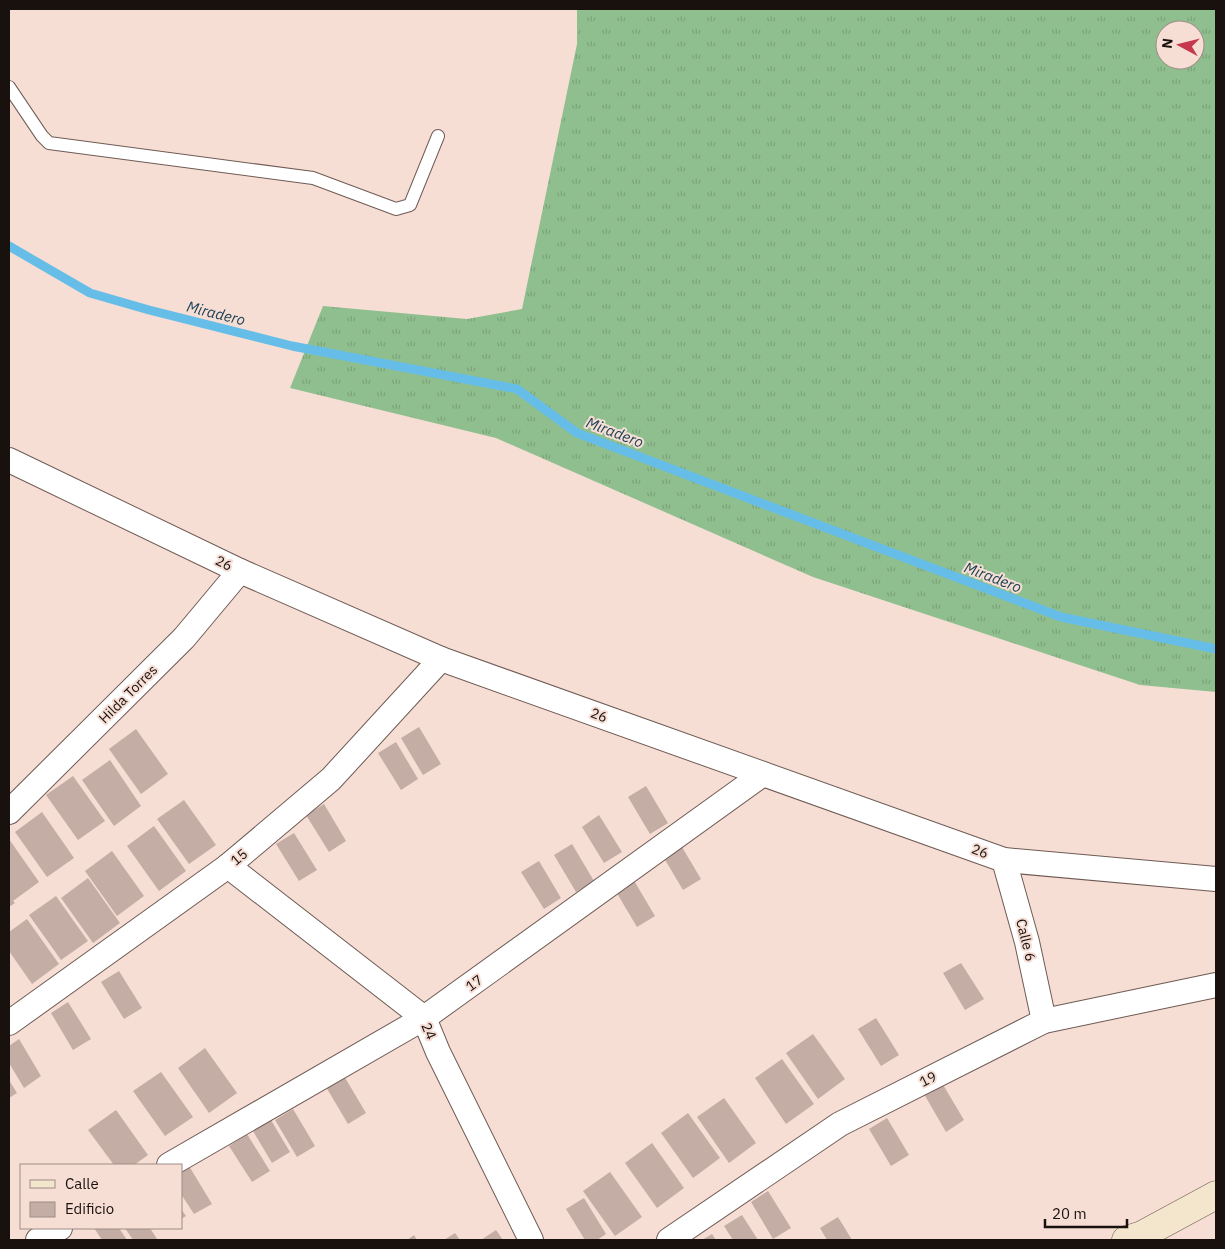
<svg xmlns="http://www.w3.org/2000/svg" width="1225" height="1249" font-family="'IBM Plex Sans',sans-serif">
<defs>
<pattern id="grass-tufts" width="24" height="20" patternUnits="userSpaceOnUse" patternTransform="scale(1.25)"><rect width="24" height="20" fill="#90bf8f"/><path d="M3 7l-1-3M5 7V3M7 7l1-3M15 17l-1-3M17 17v-4M19 17l1-3" fill="none" stroke="#7ca37a"/></pattern>
</defs>
<rect width="100%" height="100%" fill="#f6ded5"/>
<path fill="url(#grass-tufts)" fill-rule="evenodd" d="M577,9H1216V692L1140,685L813,577L496,438L290,388L323,306L467,319L522,309L577,44ZM1165,30H1195V60H1165Z"/>
<g fill="none" stroke-linecap="round" stroke-linejoin="round">
<polyline stroke="#66bee8" stroke-width="9" points="9,246 90,293 149,310 292,346 517,389 577,433 1061,617 1216,649"/>
</g>
<g fill="#c4ada5">
<polygon points="419,727 441,764 423,775 401,738"/>
<polygon points="136,729 168,774 141,794 109,749"/>
<polygon points="396,742 418,779 401,790 378,753"/>
<polygon points="110,760 141,806 114,826 82,780"/>
<polygon points="73,776 105,821 78,840 46,795"/>
<polygon points="646,786 668,823 650,834 628,797"/>
<polygon points="184,800 216,845 189,864 157,819"/>
<polygon points="324,804 346,841 329,852 306,815"/>
<polygon points="42,812 74,858 47,877 15,832"/>
<polygon points="599,815 622,852 604,863 582,827"/>
<polygon points="154,826 186,871 159,891 127,846"/>
<polygon points="294,833 317,870 299,881 276,844"/>
<polygon points="9,839 39,882 13,901 15,903 9,907"/>
<polygon points="679,842 701,879 683,890 661,853"/>
<polygon points="572,844 594,881 576,892 554,855"/>
<polygon points="112,851 144,896 117,916 85,871"/>
<polygon points="539,861 561,898 544,909 521,872"/>
<polygon points="88,878 120,923 93,943 61,898"/>
<polygon points="633,879 655,916 637,927 615,890"/>
<polygon points="56,896 88,941 61,960 29,915"/>
<polygon points="27,919 59,964 32,984 9,951 9,932"/>
<polygon points="961,963 984,999 965,1010 943,973"/>
<polygon points="119,971 142,1008 124,1019 101,982"/>
<polygon points="68,1002 91,1039 73,1050 51,1013"/>
<polygon points="876,1018 899,1055 881,1066 858,1029"/>
<polygon points="813,1034 845,1079 818,1099 786,1053"/>
<polygon points="19,1039 41,1076 24,1088 9,1063 9,1046"/>
<polygon points="205,1048 237,1093 209,1113 178,1068"/>
<polygon points="782,1059 814,1104 786,1124 755,1078"/>
<polygon points="161,1072 193,1117 165,1136 133,1091"/>
<polygon points="344,1076 366,1113 348,1124 326,1087"/>
<polygon points="9,1080 17,1093 9,1098"/>
<polygon points="942,1083 964,1120 946,1132 924,1094"/>
<polygon points="724,1098 756,1143 729,1163 697,1117"/>
<polygon points="293,1109 315,1146 297,1157 275,1120"/>
<polygon points="116,1110 148,1155 134,1165 114,1165 88,1130"/>
<polygon points="688,1113 720,1158 693,1178 661,1133"/>
<polygon points="268,1115 290,1152 272,1163 250,1126"/>
<polygon points="887,1118 909,1155 891,1166 869,1129"/>
<polygon points="247,1134 270,1171 252,1182 229,1146"/>
<polygon points="652,1143 684,1188 657,1208 625,1163"/>
<polygon points="189,1166 212,1204 194,1214 181,1194 181,1171"/>
<polygon points="610,1172 642,1217 615,1236 583,1191"/>
<polygon points="768,1191 791,1228 773,1239 751,1202"/>
<polygon points="584,1198 606,1234 597,1240 585,1240 566,1209"/>
<polygon points="181,1209 186,1216 181,1219"/>
<polygon points="742,1215 758,1240 733,1240 724,1226"/>
<polygon points="838,1217 852,1240 827,1240 820,1228"/>
<polygon points="94,1228 119,1228 127,1240 102,1240"/>
<polygon points="125,1228 150,1228 157,1239 133,1240"/>
<polygon points="496,1230 503,1240 481,1240"/>
<polygon points="455,1233 460,1240 444,1240"/>
<polygon points="712,1234 716,1240 702,1240"/>
<polygon points="414,1235 417,1240 407,1240"/>
</g>
<g fill="none" stroke-linecap="round" stroke-linejoin="round">
<defs>
<polyline id="lane" points="9,87 42,136 49,143 313,178 396,209 410,205 438,136"/>
<g id="street">
<polyline points="9,460 240,571 441,659 1004,860 1216,879"/>
<polyline points="9,812 184,638 240,571"/>
<polyline points="1004,860 1027,942 1044,1021"/>
<polyline points="228,866 424,1018 438,1052 531,1240"/>
<polyline points="9,1023 228,866 331,779 441,659"/>
<polyline points="169,1165 424,1018 763,774"/>
<polyline points="38,1240 60,1228"/>
<polyline points="669,1240 840,1124 1044,1021 1216,985"/>
</g>
<polyline id="secondary" points="1126,1240 1142,1235 1216,1195"/>
</defs>
<use href="#lane" stroke="#6f5b54" stroke-width="14"/>
<use href="#street" stroke="#6f5b54" stroke-width="26"/>
<use href="#secondary" stroke="#6f5b54" stroke-width="29"/>
<use href="#lane" stroke="#fff" stroke-width="12"/>
<use href="#street" stroke="#fff" stroke-width="24"/>
<use href="#secondary" stroke="#f3e6cd" stroke-width="28"/>
</g>
<g text-anchor="middle" dominant-baseline="central" stroke-width="4" stroke-linejoin="round" paint-order="stroke">
<g font-size="14" fill="#19110e" stroke="#f6ded5">
<text transform="translate(224 563) rotate(26)">26</text>
<text transform="translate(128 694) rotate(-45)">Hilda Torres</text>
<text transform="translate(599 715) rotate(20)">26</text>
<text transform="translate(980 851) rotate(20)">26</text>
<text transform="translate(239 857) rotate(-40)">15</text>
<text transform="translate(1026 940) rotate(76)">Calle 6</text>
<text transform="translate(474 983) rotate(-36)">17</text>
<text transform="translate(429 1031) rotate(67)">24</text>
<text transform="translate(928 1079) rotate(-27)">19</text>
</g>
<g font-size="15" font-style="italic" fill="#1b4254" stroke="#f6ded5">
<text transform="translate(216 313) rotate(14)">Miradero</text>
<text transform="translate(615 432) rotate(21)">Miradero</text>
<text transform="translate(993 577) rotate(21)">Miradero</text>
</g>
</g>
<rect width="1225" height="1249" fill="none" stroke="#19110e" stroke-width="20"/>
<rect x="20" y="1164" width="162" height="65" fill="#f6ded5" stroke="#9e8c85"/>
<rect x="30" y="1180" width="25" height="8" fill="#f3e6cd" stroke="#9e8c85"/>
<text x="65" y="1189" font-size="15" fill="#19110e">Calle</text>
<rect x="30" y="1202" width="25" height="15" fill="#c4ada5" stroke="#9e8c85"/>
<text x="65" y="1214" font-size="15" fill="#19110e">Edificio</text>
<g transform="translate(1180 45) rotate(277)"><circle r="24" fill="#f6ded5" stroke="#9e8c85"/>
<path d="M0-4L9 19L0 12L-9 19Z" fill="#c7374d"/>
<text y="-8" font-size="14" font-weight="bold" text-anchor="middle" fill="#19110e">N</text>
</g>
<path d="M1045 1219v8h82v-8" fill="none" stroke="#19110e" stroke-width="2.5"/>
<text x="1052" y="1219" font-size="15" fill="#19110e" stroke="#f6ded5" stroke-width="4" paint-order="stroke">20 m</text>
</svg>
